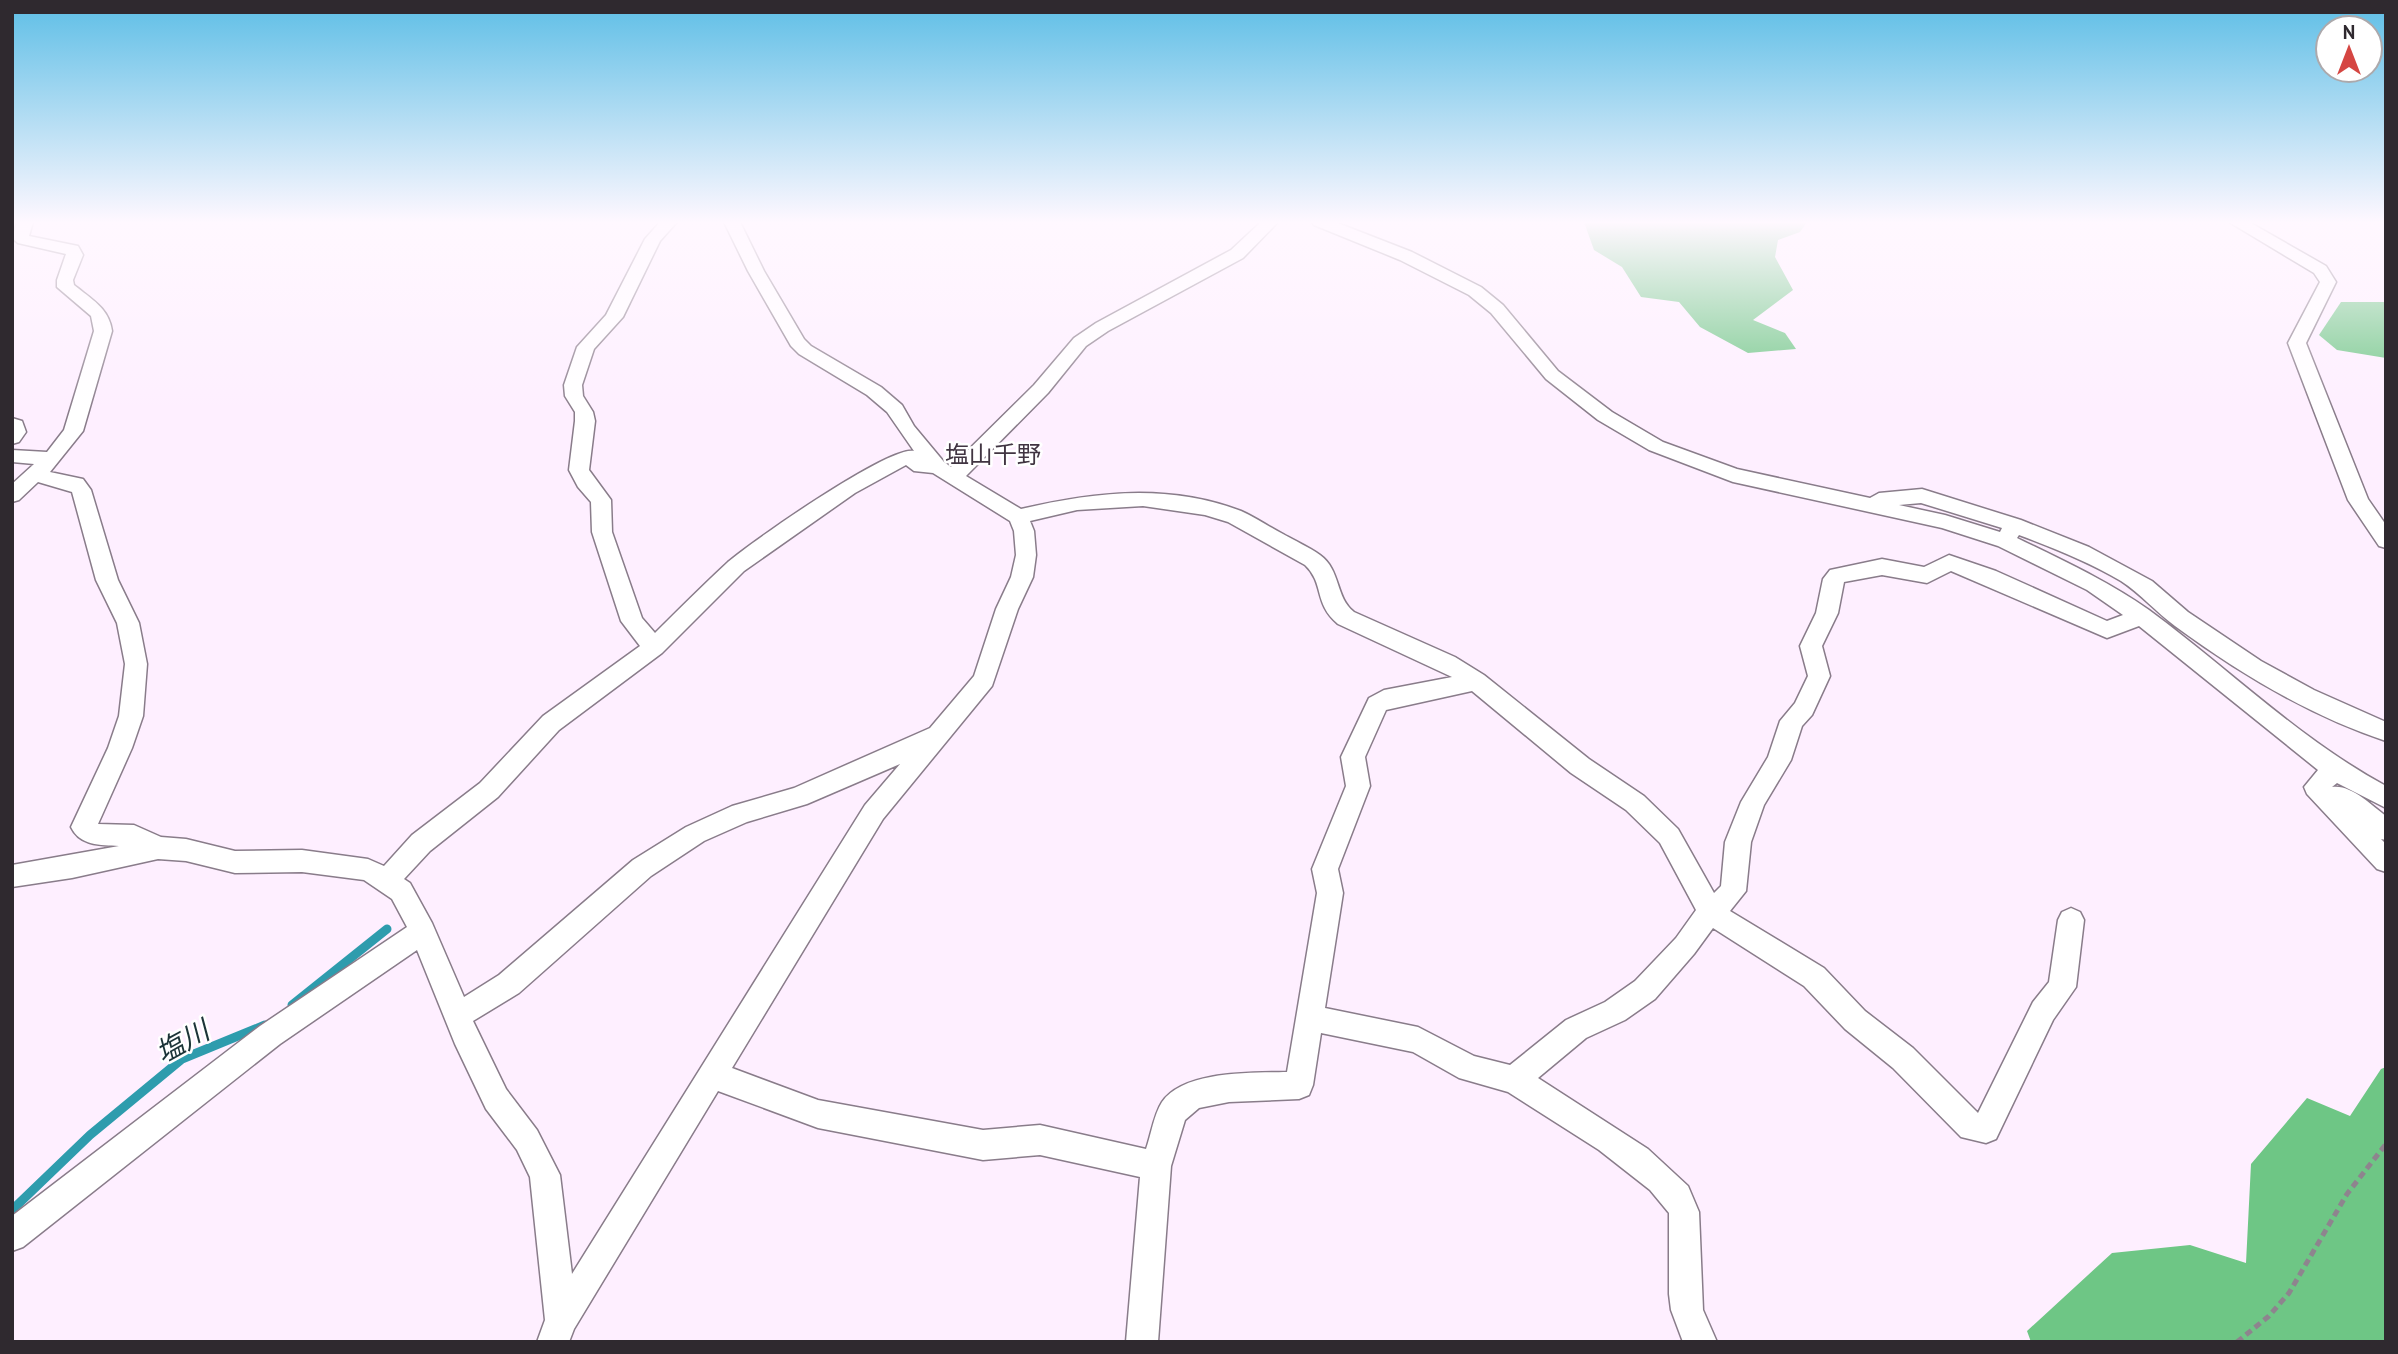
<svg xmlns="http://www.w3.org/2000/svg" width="2398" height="1354" font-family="'PT Sans','Noto Sans JP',sans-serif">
<rect width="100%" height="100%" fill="#feefff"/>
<g fill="#6ec685">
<polygon points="1584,222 1807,222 1800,232 1778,240 1775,257 1793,290 1753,320 1785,333 1796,349 1748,353 1700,327 1679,302 1641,297 1622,267 1594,250"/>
<polygon points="2341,302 2386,302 2386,358 2337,350 2319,335"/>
<polygon points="2386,1067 2386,1342 2031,1342 2027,1331 2112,1253 2190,1245 2246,1263 2251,1164 2307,1098 2350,1116 2381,1069"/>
</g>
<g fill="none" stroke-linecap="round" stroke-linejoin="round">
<g stroke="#2e9cad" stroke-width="9">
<polyline points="292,1005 387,929"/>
<polyline points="12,1210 90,1135 182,1059 265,1025"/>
</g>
<defs>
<g id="minor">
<path d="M17,222H33L29,236L78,246L83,255L73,280L74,285C91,299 109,308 112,331L83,431L50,472L83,479L91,490L118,580L139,623L147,664L143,716L132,748L98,824L134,825L161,837L186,839L235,851L302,850L368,859L384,866L412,835L480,783L543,716L640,646L621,621L592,532L591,502L578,487L569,470L575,421V412L565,396L564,385L577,347L606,315L645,239L660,222H677L660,241L623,317L594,349L582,385L583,396L593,412L595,421L589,470L611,500L612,532L642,618L655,633C679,609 703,585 728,562C751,542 890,445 914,451L887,412L867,395L799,354L791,346L748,271L724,222H740L764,271L804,339L811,346L881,387L902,405L914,426L944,462L951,467L1034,385L1074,338L1096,323L1231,250L1261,222H1278L1243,258L1108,331L1086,346L1048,393L966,476L1021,509C1094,492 1168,483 1241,511C1255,517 1269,527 1283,534C1295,541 1309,547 1320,555C1341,570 1335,597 1354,612L1455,657L1484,675L1589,759L1644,796L1678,829L1714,893L1721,886L1725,842L1741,802L1768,757L1780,721L1795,703L1808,676L1800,646L1816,613L1823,579L1830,570L1882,559L1924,567L1949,555L1996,571L2107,621L2123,615L2087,590L1998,546L1942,528L1733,482L1649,450L1598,420L1546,379L1491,313L1469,295L1400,260L1314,225L1312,222H1335L1412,252L1481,287L1503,305L1558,371L1612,412L1663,442L1737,469L1870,498L1879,493L1922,489L2021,520L2089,547L2152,581L2188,612L2261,661L2314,690L2386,722V741C2310,716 2239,673 2175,626C2156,612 2141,594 2121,581C2089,562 2054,548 2019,535L2017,538C2062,560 2108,581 2149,610C2228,668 2299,739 2386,786V808L2337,783L2332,787C2351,784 2371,805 2386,816V840L2381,839L2386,844V872L2377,869L2307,794L2304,787L2318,770L2139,626L2107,638L1951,571L1927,583L1882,575L1844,582L1838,613L1822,646L1830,676L1812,715L1802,726L1791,760L1764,805L1751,842L1746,891L1730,911L1824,968L1865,1011L1913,1048L1978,1113L2033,1002L2049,982L2058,920L2062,912L2071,908L2080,912L2084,920L2076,987L2053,1020L1996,1139L1986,1143L1961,1137L1893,1068L1845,1029L1804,986L1713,928L1694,954L1655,999L1625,1020L1586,1038L1538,1078L1648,1149L1688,1186L1699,1212L1703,1310L1717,1342H1683L1671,1310L1669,1294V1213L1650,1190L1599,1150L1508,1092L1459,1078L1413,1052L1321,1033L1313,1085L1309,1095L1299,1099L1229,1102L1199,1108L1185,1120L1171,1166L1158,1342H1126L1140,1177L1040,1155L983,1160L818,1128L718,1091L574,1329L569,1342H537L545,1320L530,1177L517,1150L486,1109L455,1044L417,950L280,1044L23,1247L12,1251V1216L260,1026L407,927L392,899L364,880L302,872L235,873L186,861L158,859L72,878L12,887V865L119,846C100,845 80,846 71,827L108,748L119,716L125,664L117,623L96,580L72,492L38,482L19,500L12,502V484L34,464L12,462V450L47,452L64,430L94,331L91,316L57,287V280L66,254L18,243L12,238ZM906,465L914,471L933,473L1010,521L1014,531L1016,555L1011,577L996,609L974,676L930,728L794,788L732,806L686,827L633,860L499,975L464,997L432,923L410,883L404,879L430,851L498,797L559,730L662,653L744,571L855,493ZM1921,503L2002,528L2000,532L1945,515L1899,505ZM1143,506L1205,515L1228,522L1305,565C1325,584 1313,603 1338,624L1452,677L1384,690L1369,698L1341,757L1346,786L1312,869L1317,893L1287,1072C1253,1073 1184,1070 1162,1102C1154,1114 1151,1135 1146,1149L1040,1125L983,1130L818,1100L732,1068L883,819L992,686L1018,609L1033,577L1036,555L1034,531L1030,521L1077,510ZM1472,691L1571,773L1626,810L1660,843L1696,910L1676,938L1635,981L1605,1002L1566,1020L1510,1065L1474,1056L1418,1027L1325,1008L1343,893L1338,869L1370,786L1365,757L1386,710ZM900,764L865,805L572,1274L560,1175L537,1130L506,1089L473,1021L519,993L651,876L704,841L747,822L807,804Z"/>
<polygon points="2229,222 2249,222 2326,266 2336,282 2306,343 2368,499 2386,525 2386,548 2379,546 2348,500 2288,343 2320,282 2314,273"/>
<polygon points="12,418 22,421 26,432 19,442 12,444"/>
</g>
</defs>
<use href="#minor" stroke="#897c8a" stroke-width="3"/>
<polyline stroke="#8e848e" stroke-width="5" stroke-dasharray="7 4.5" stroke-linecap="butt" points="2237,1342 2269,1316 2289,1293 2347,1194 2386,1144"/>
<use href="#minor" fill="#fff" fill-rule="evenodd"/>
</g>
<linearGradient id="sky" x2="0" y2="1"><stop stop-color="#5dbee6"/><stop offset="0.54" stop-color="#fff8ff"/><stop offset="1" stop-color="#fff8ff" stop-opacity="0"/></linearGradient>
<rect width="2398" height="412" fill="url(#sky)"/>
<g text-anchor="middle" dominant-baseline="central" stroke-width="5" stroke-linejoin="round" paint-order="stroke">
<g font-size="24" fill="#413542" stroke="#fff">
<text x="993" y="454">塩山千野</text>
</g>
<g font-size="28" font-style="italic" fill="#1c3438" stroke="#fff">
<text transform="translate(182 1041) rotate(-29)">塩川</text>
</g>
</g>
<rect width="2398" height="1354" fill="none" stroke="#2f292f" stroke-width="28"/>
<g transform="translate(2349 49)"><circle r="33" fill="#ffffff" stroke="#aca9ac" stroke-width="2"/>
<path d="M0-5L12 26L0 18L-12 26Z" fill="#d54642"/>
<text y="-10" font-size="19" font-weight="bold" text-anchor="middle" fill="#2f292f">N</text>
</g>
</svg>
